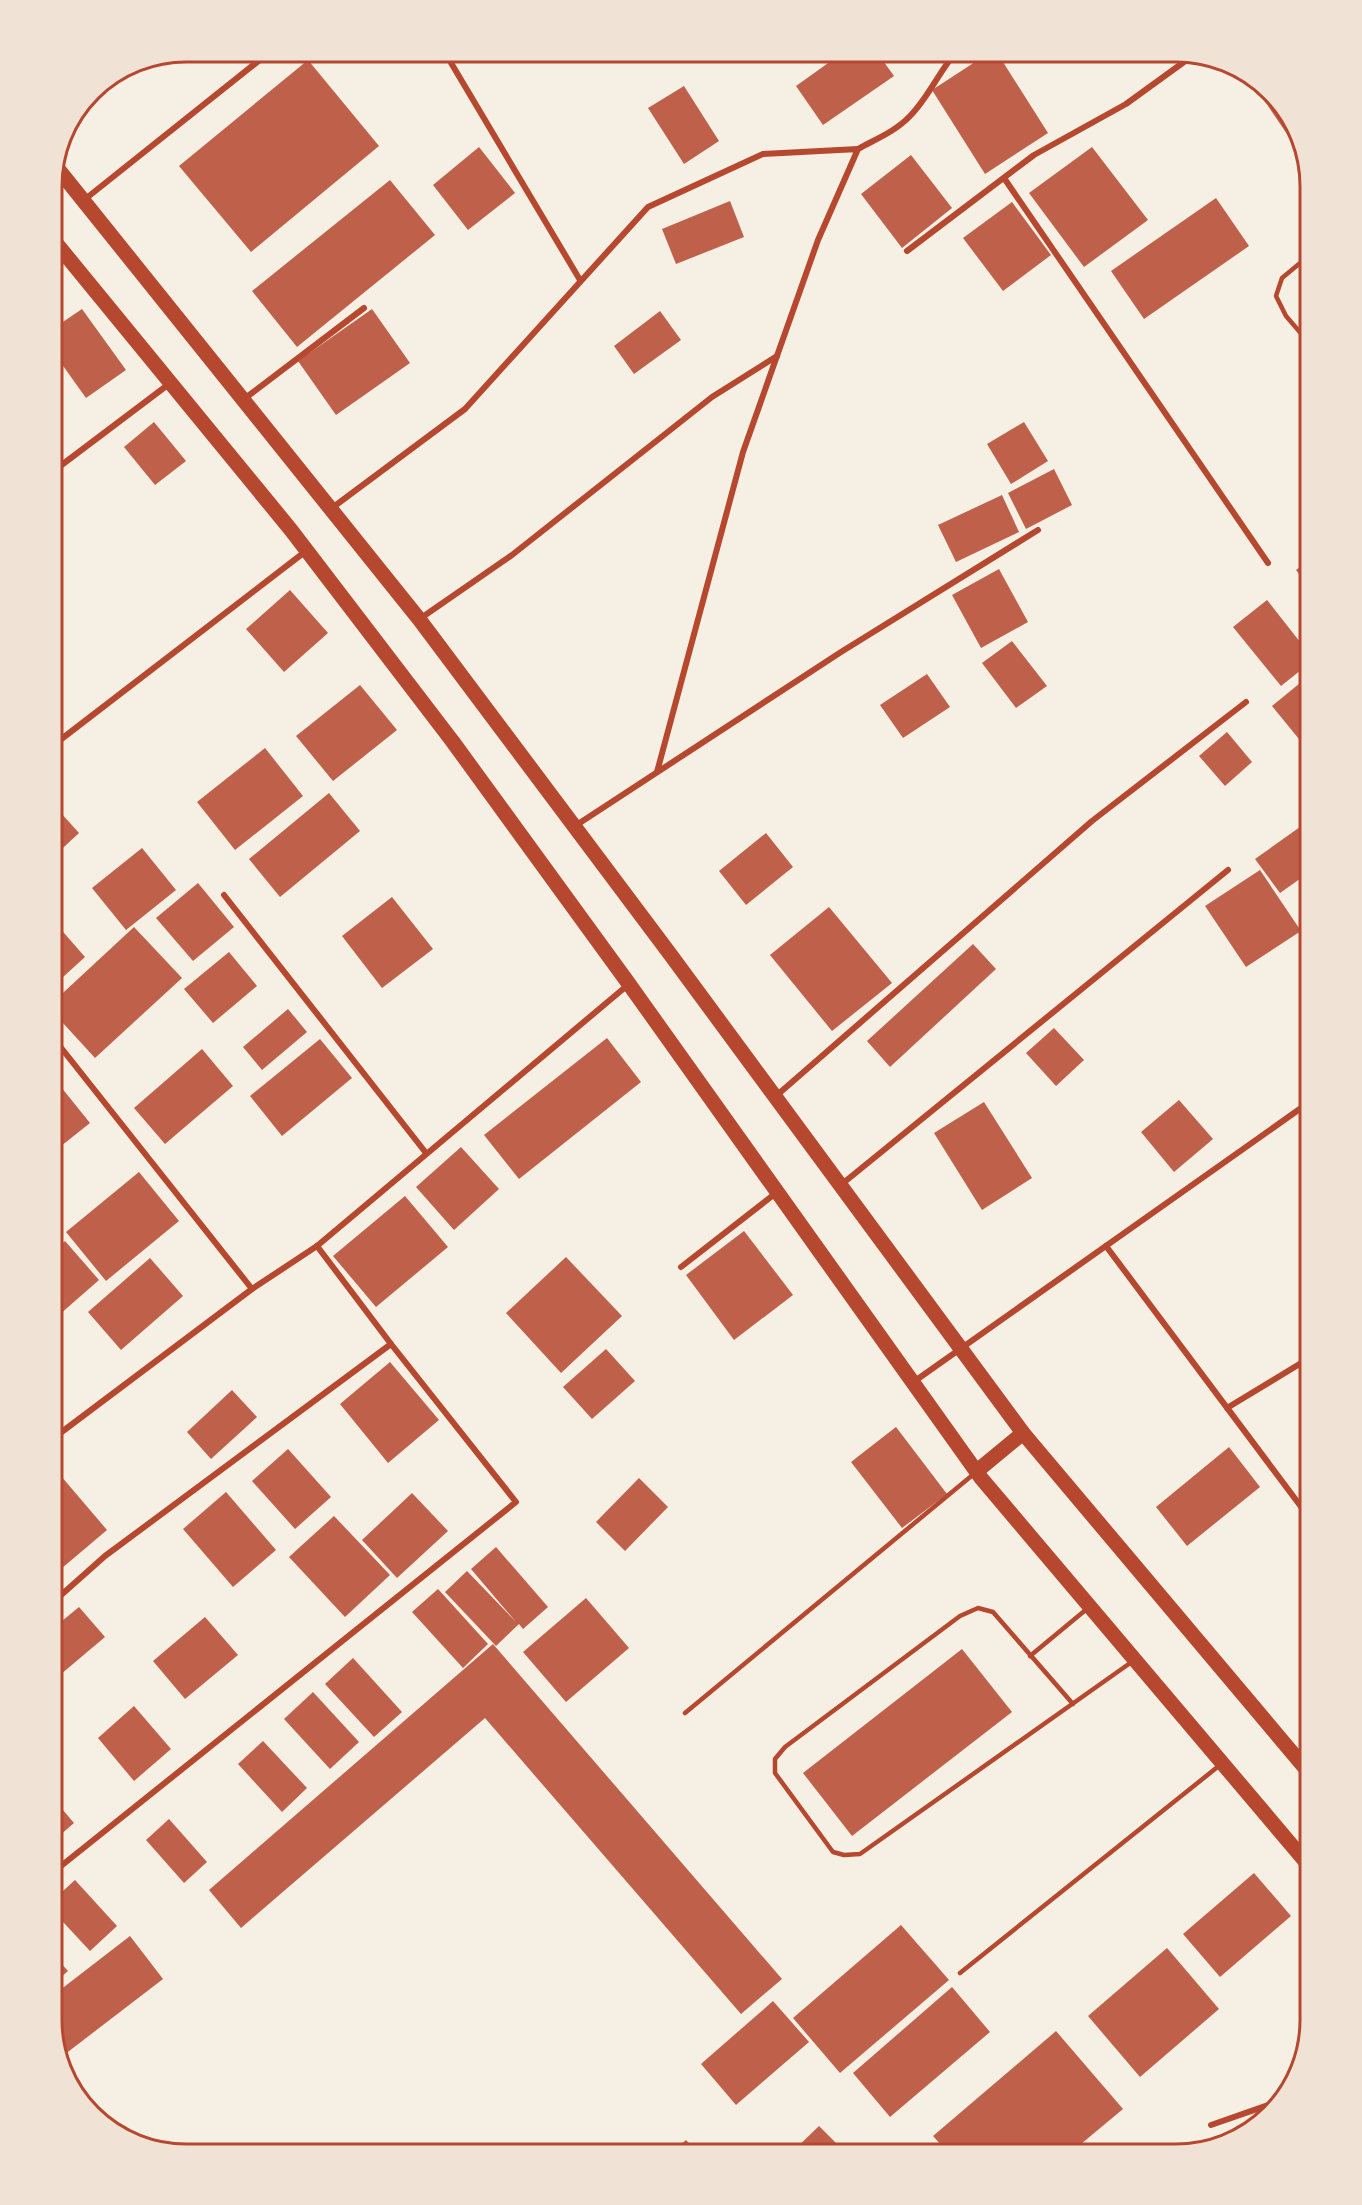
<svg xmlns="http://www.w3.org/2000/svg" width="1362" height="2205" font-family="'Roboto Condensed',sans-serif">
<rect width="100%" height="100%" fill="#f6efe4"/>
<g fill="#bf614a">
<polygon points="845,51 876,51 894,76 823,125 796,86"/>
<polygon points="992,51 996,51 1048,133 985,174 932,90"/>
<polygon points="308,60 379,146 251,252 179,166"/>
<polygon points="1245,72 1252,74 1297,127 1287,134"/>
<polygon points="684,86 719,141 684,164 648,108"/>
<polygon points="479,147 515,193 468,230 433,185"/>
<polygon points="1092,147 1148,220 1084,267 1029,193"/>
<polygon points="911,155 952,208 902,248 861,194"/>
<polygon points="390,180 435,235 297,347 252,291"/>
<polygon points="1216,198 1249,246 1144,319 1111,271"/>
<polygon points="730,201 744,237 676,264 662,229"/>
<polygon points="1012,202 1051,255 1003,291 963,238"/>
<polygon points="82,309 126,370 86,398 51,349 51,330"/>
<polygon points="372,309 410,363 336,415 298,361"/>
<polygon points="660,311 681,340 634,374 614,346"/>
<polygon points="154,422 186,461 155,485 124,447"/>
<polygon points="1024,422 1048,461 1011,484 987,444"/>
<polygon points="1054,469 1072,505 1026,529 1008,493"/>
<polygon points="1002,495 1019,532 956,562 938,525"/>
<polygon points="1311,558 1311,589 1296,570"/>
<polygon points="999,569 1028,622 981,648 952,595"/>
<polygon points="290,590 328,633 284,672 246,629"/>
<polygon points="1267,600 1311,656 1311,662 1281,686 1233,627"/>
<polygon points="1012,641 1047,686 1016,708 982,663"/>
<polygon points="927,674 950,707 903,738 880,705"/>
<polygon points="1311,674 1311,737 1303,744 1272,706"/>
<polygon points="360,685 397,730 333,781 296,736"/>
<polygon points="1227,732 1252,762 1225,786 1199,756"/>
<polygon points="265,748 303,796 235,850 197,802"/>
<polygon points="329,793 360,831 280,897 249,859"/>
<polygon points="51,802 79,833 51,859"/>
<polygon points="1307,822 1311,827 1311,871 1280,893 1255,859"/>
<polygon points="766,833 793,867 746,905 719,871"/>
<polygon points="142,848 176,890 126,930 92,888"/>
<polygon points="1260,870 1301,931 1246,967 1205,906"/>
<polygon points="198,883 234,927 193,961 156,918"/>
<polygon points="392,897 433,949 382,988 342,936"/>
<polygon points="829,907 892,983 832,1031 770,955"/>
<polygon points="51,918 85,957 52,987 51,985"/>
<polygon points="134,927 182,978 95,1058 51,1010 51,1004"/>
<polygon points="973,944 996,969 890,1067 867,1041"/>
<polygon points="229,952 257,986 213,1023 184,989"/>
<polygon points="288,1009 307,1032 262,1070 243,1047"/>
<polygon points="1054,1028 1084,1060 1056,1086 1026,1053"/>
<polygon points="607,1038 641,1082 519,1179 484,1135"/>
<polygon points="320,1039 352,1078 282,1136 250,1096"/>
<polygon points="202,1049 233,1086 165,1144 134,1108"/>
<polygon points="61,1087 90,1123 51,1154 51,1095"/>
<polygon points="1179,1100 1213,1139 1174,1172 1141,1132"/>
<polygon points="984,1102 1032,1178 982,1210 934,1133"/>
<polygon points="461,1147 499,1189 454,1230 416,1187"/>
<polygon points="139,1172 179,1221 106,1281 66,1232"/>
<polygon points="405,1196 448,1247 376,1307 333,1256"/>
<polygon points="744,1231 793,1295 734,1340 686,1275"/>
<polygon points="65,1241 99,1280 51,1322 51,1253"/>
<polygon points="566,1257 622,1316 561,1373 506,1313"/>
<polygon points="150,1258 183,1296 121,1350 88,1312"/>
<polygon points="606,1349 635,1381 592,1419 563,1387"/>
<polygon points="390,1362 439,1420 388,1463 340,1404"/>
<polygon points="232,1390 257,1417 211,1459 187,1432"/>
<polygon points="896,1427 947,1494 902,1528 851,1462"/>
<polygon points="1229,1447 1260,1487 1187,1546 1156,1507"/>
<polygon points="288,1449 331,1497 295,1529 252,1481"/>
<polygon points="55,1469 107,1530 55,1574 51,1570 51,1472"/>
<polygon points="639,1478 668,1507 625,1551 596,1522"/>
<polygon points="226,1492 276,1550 233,1587 183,1529"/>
<polygon points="412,1493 448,1531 397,1578 362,1540"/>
<polygon points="334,1516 390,1575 345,1617 289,1557"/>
<polygon points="496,1547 548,1607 523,1629 519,1624 496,1646 445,1592 467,1571 516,1622 471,1569"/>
<polygon points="438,1589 488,1644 463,1668 412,1612"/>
<polygon points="586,1598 629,1648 566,1702 523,1652"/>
<polygon points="79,1607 105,1637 54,1680 51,1676 51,1630"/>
<polygon points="205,1617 238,1655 185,1699 153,1661"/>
<polygon points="493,1644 782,1979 741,2014 485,1718 241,1928 209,1890"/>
<polygon points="962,1649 1012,1712 852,1836 803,1773"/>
<polygon points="353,1658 402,1712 374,1737 325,1684"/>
<polygon points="313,1692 359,1742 330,1769 284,1719"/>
<polygon points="51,1704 61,1716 51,1724"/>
<polygon points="134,1706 171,1749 134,1781 98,1738"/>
<polygon points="263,1741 307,1788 282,1812 238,1764"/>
<polygon points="51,1796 74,1823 51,1843"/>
<polygon points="169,1819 207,1862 184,1883 146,1840"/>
<polygon points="1254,1873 1291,1916 1220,1977 1183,1934"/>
<polygon points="75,1880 117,1926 90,1951 51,1909 51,1902"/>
<polygon points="901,1925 949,1980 840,2073 793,2018"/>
<polygon points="130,1936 163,1979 60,2058 51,2020 51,1997"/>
<polygon points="1167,1948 1219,2009 1140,2077 1088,2016"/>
<polygon points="51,1952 68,1971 51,1986"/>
<polygon points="952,1987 990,2032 890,2117 853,2073"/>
<polygon points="773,2001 809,2042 736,2105 701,2064"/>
<polygon points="1056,2031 1123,2109 1069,2154 949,2154 933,2136"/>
<polygon points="819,2126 847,2154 790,2154"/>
<polygon points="686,2140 699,2154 670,2154"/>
<polygon points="480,2145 486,2154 469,2154"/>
</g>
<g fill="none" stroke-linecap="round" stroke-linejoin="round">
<g stroke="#b5482f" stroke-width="4.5">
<polyline points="1311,345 1286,316 1276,296 1282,278 1311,254"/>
<polyline points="1030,1656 1088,1608"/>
<polyline points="1073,1704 993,1612 978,1608 960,1616 785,1747 775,1759 775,1773 833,1852 844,1855 860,1854 1133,1661"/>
<polyline points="685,1713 975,1473"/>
<polyline points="960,1973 1220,1765"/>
</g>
<g stroke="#b5482f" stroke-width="6">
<polyline points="444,51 580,280"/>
<path d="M858,149C876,139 896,131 910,116C929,97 939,71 957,51"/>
<polyline points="1004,178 1268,563"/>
<polyline points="84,200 271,51"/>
<polyline points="907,251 1034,155 1126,104 1195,54"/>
<polyline points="244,399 364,308"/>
<polyline points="51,473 169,384"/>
<polyline points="332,508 465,409 648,207 763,154 858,149 818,240 743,452 657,772"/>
<polyline points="421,618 512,555 712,397 777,356"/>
<polyline points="51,747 306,551"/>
<polyline points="575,826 841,652 1038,530"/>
<polyline points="224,895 426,1153"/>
<polyline points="51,1035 252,1289"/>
<polyline points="776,1096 1092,821 1246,702"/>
<polyline points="842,1184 1228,870"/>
<polyline points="1106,1246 1311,1520"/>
<polyline points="681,1267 776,1193"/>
<polyline points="912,1383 1311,1101"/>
<polyline points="1227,1408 1311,1357"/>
<polyline points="51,1426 58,1435"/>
<polyline points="51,1440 252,1289 317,1246 629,984"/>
<polyline points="51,1604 105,1556 391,1344"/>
<polyline points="51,1874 516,1502 391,1344 317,1246"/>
<polyline points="1211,2125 1277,2102"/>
</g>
<g stroke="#b5482f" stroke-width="15">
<polyline points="54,164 419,619 670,954 1023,1433 1311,1775"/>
<polyline points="51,237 291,530 453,742 629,984 981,1478 1311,1868"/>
<polyline points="977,1471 1023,1433"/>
</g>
</g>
<path d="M0 0H1362V2205H0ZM186 62H1176A124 124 0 0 1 1300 186V2020A124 124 0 0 1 1176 2144H186A124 124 0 0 1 62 2020V186A124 124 0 0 1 186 62Z" fill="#f1e2d6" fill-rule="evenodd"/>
<path fill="none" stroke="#b5482f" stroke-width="3" d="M186 62H1176A124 124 0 0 1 1300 186V2020A124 124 0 0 1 1176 2144H186A124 124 0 0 1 62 2020V186A124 124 0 0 1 186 62Z"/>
</svg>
